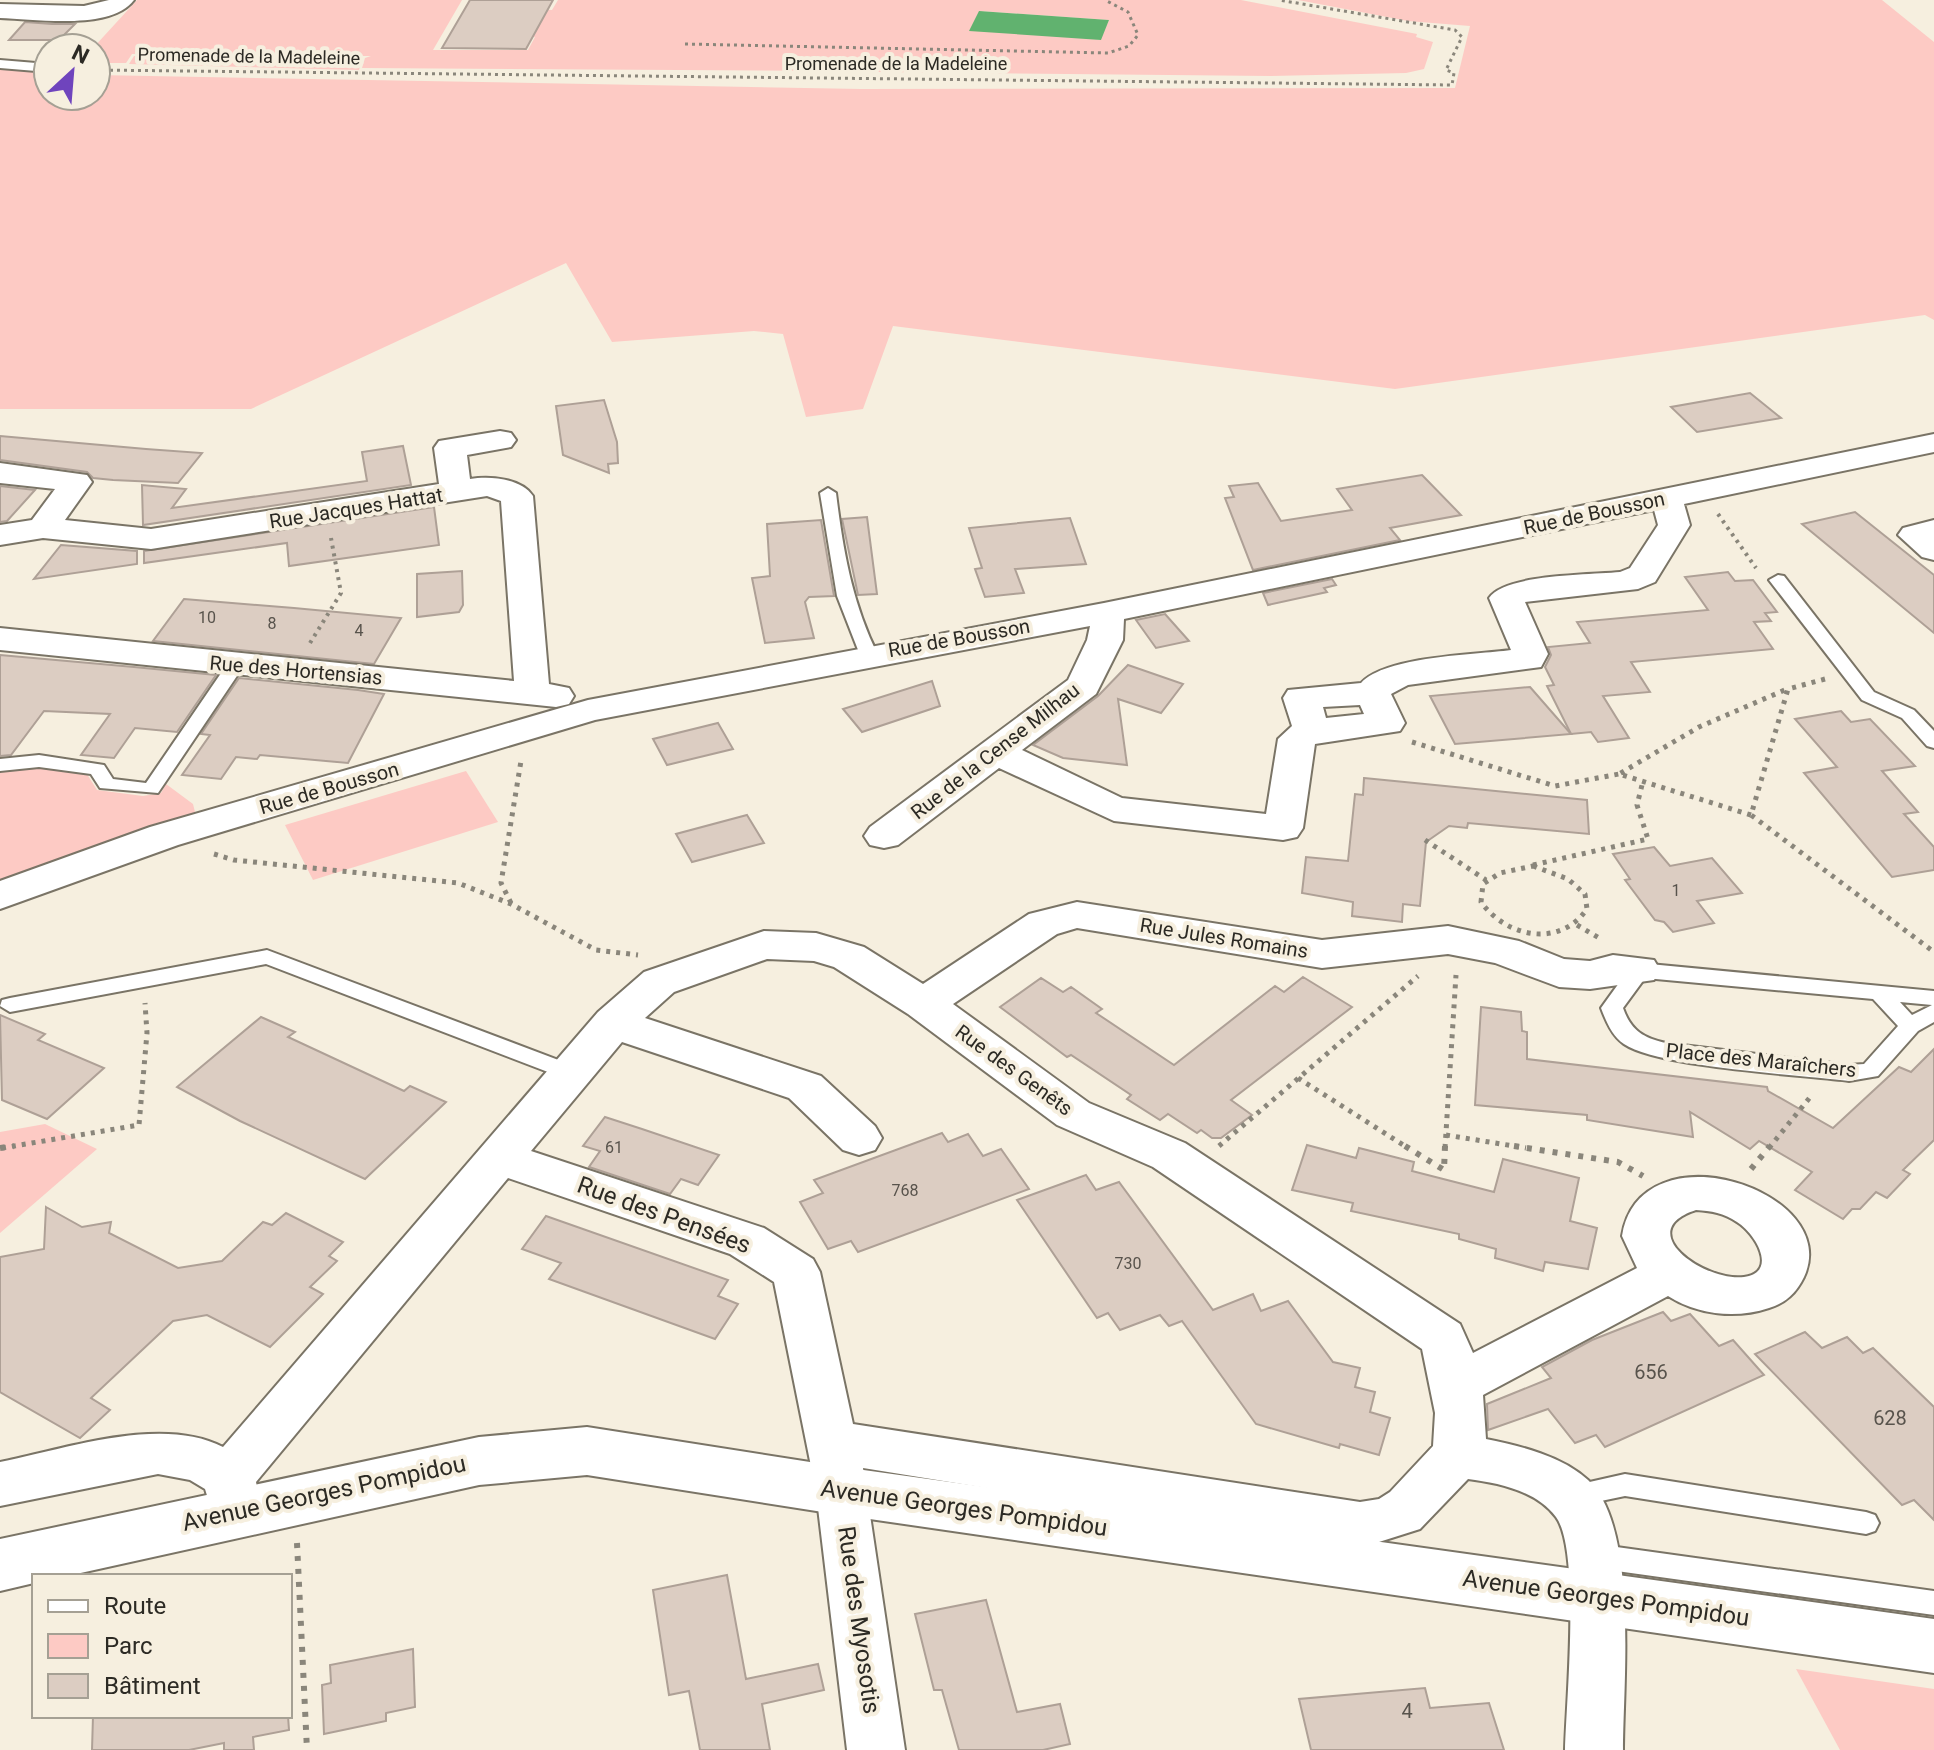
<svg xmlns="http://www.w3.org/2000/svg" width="1934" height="1750" font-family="Roboto,sans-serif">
<rect width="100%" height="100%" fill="#f6efdf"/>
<g fill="#fdcac4" fill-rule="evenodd">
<path d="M137,0H462L433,50H528L535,37L495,34L512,8L552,10L558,0H1241L1417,34L1416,37L1433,42L1424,69L1406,73L1271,76L879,72L866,67L852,71L362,68L365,58L371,56H336L337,59L362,58L359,70L129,64L134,56L326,55L132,54L126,63H96L93,48ZM980,11L1109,20L1100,40Z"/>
<polygon points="1298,0 1882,0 1934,42 1934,320 1925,315 1395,389 893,326 863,409 806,417 783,334 754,331 612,342 566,263 251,409 0,409 0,67 48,71 48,96 96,96 96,75 861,89 1455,88 1470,26 1408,21"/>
<polygon points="42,765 85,771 97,790 143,796 161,793 166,784 193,804 196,816 57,860 0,883 0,770"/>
<polygon points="466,771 498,822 313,880 285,825"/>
<polygon points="45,1124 97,1149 0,1233 0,1132"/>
<polygon points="1796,1669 1934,1689 1934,1750 1840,1750"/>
</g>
<polygon fill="#61b26f" points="979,11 1109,20 1101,40 969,31"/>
<g fill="#dccdc2" stroke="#aea096" stroke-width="2">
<polygon points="470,0 553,0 526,49 442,48"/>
<polygon points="25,22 52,24 75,24 59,40 9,40"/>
<polygon points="1750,393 1781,418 1697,432 1671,407"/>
<polygon points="604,400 617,442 618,463 608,464 609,473 563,455 556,406"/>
<polygon points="0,436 146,449 202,453 178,483 113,480 93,478 87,472 0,460"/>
<polygon points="403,446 411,485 143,525 142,485 186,489 172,508 367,481 362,452"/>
<polygon points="1422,475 1461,515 1390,528 1400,540 1253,570 1225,498 1234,497 1229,486 1258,483 1281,521 1352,510 1337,489"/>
<polygon points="0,486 35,490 7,521 0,522"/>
<polygon points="434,507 439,545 289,566 287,543 144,563 144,551"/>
<polygon points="1855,512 1934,575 1934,633 1802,524"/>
<polygon points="867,517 877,594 858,595 842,519"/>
<polygon points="1070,518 1086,564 1015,569 1024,593 985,597 975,569 982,568 969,528"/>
<polygon points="821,520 834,596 809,597 805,602 814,638 765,643 752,578 770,576 767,524"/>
<polygon points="61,545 137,551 137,564 34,579"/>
<polygon points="462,571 463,605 459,612 417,617 417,574"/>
<polygon points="1728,572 1735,581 1753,580 1777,612 1765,613 1771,621 1754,622 1773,649 1631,662 1650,692 1603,696 1629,738 1598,742 1591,732 1571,734 1547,686 1554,685 1545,667 1551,655 1548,647 1590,643 1577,622 1708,610 1685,577"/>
<polygon points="1332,579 1336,585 1324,588 1327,592 1268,605 1263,593"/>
<polygon points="184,599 294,608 401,618 374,664 153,641"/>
<polygon points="1165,614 1189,641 1156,648 1136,620"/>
<polygon points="0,655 134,667 216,675 177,732 135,728 114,758 81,755 110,714 44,711 11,755 0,756"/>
<polygon points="1128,665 1183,684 1161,713 1118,699 1127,765 1063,758 1033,745 1098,696"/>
<polygon points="239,678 358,690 384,694 348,763 260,755 257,759 236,757 221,779 182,775 210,735 201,734"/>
<polygon points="932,681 940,706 862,732 843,709"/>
<polygon points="1530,687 1571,734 1455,744 1430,696"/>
<polygon points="1841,711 1851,722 1870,719 1915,766 1882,771 1918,812 1904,814 1934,847 1934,870 1892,877 1804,773 1837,767 1795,719"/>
<polygon points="718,723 733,749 667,765 653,739"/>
<polygon points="1364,778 1587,800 1589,834 1468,823 1467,828 1449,826 1426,842 1420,906 1403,904 1402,922 1352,916 1353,902 1302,893 1306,857 1348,861 1355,794 1363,795"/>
<polygon points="747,815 764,843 692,862 676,834"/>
<polygon points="1654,847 1670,866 1712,858 1742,893 1697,901 1714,923 1673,932 1664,922 1655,920 1625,880 1630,879 1613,854"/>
<polygon points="1303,977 1352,1007 1231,1100 1252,1115 1221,1138 1212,1138 1201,1130 1197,1133 1168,1114 1160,1120 1127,1099 1131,1095 1071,1055 1067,1057 1000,1007 1041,978 1063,992 1071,987 1102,1009 1096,1013 1174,1065 1275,986 1284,992"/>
<polygon points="1481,1007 1521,1012 1522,1031 1527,1032 1527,1059 1767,1087 1768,1091 1833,1128 1899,1067 1911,1072 1934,1049 1934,1140 1903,1170 1910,1174 1887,1198 1876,1192 1860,1209 1852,1209 1843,1219 1795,1190 1812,1172 1759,1141 1750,1149 1690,1112 1693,1137 1587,1120 1587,1115 1475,1105"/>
<polygon points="0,1015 45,1034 38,1040 104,1068 47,1119 2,1100"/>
<polygon points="261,1017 295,1032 288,1037 404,1091 410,1086 446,1102 365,1179 240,1121 177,1087"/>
<polygon points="605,1117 642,1129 719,1155 698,1185 681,1179 670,1194 589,1167 600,1151 583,1146"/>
<polygon points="942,1133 948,1142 968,1134 983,1156 1001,1149 1029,1189 858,1252 851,1241 828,1249 800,1202 823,1193 814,1180"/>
<polygon points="1307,1145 1356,1158 1359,1148 1414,1162 1412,1171 1494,1192 1503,1159 1579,1178 1570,1221 1597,1228 1588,1269 1545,1262 1543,1271 1495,1258 1496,1249 1459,1239 1459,1234 1351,1211 1353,1203 1292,1190"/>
<polygon points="1086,1175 1096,1190 1119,1182 1213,1310 1253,1294 1261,1311 1288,1301 1333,1362 1360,1368 1355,1387 1375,1392 1370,1412 1390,1418 1379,1455 1340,1444 1339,1448 1256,1424 1182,1321 1169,1326 1160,1315 1120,1330 1108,1313 1097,1318 1017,1200"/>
<polygon points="46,1207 82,1227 111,1222 109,1233 178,1268 222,1261 263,1222 272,1225 286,1213 343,1242 329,1256 337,1261 310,1287 323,1294 270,1347 207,1315 173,1321 91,1398 110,1410 80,1438 0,1392 0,1257 44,1249"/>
<polygon points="546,1216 728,1280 718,1296 738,1304 715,1339 549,1279 561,1263 522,1249"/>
<polygon points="1663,1312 1671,1321 1690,1314 1719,1346 1733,1340 1764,1375 1605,1447 1596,1435 1575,1443 1548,1409 1488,1430 1487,1404 1551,1378 1542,1367 1592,1340"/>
<polygon points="1805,1332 1822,1348 1847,1337 1863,1353 1873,1348 1934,1407 1934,1520 1914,1500 1902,1505 1755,1354"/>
<polygon points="727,1575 746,1679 818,1664 824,1690 762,1704 770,1750 700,1750 689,1691 669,1695 653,1590"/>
<polygon points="986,1600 1017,1712 1060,1704 1070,1744 1043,1750 959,1750 942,1690 934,1690 915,1614"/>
<polygon points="413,1649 415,1707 386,1713 386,1721 324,1734 322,1685 331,1683 330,1665"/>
<polygon points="1425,1688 1430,1708 1489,1703 1504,1750 1311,1750 1299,1699"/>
<polygon points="93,1716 288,1716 289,1730 253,1737 254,1750 224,1750 224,1743 189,1750 92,1750"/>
</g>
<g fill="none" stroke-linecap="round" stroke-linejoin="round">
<defs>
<g id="service">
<polygon points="0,60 48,64 48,72 0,68"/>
<path d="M828,488L836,493C843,550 852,603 878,655L875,659L869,660L860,655L837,596L820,493Z"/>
<polygon points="1778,575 1784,576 1874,692 1914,710 1934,731 1934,748 1927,746 1902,718 1862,700 1769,580"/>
<polygon points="236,659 245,664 158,793 100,788 91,774 39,767 0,771 0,759 39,755 104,765 113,779 146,783 230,660"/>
<polygon points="267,950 577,1067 580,1072 577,1077 561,1077 266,964 10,1012 0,1006 2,1000 10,998"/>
<path d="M1639,963L1934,991V1022L1918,1031L1878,1076L1849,1081C1802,1075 1657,1067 1624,1044C1612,1036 1606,1021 1601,1008L1632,965ZM1645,978L1873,999L1898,1026L1864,1064L1849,1065L1666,1043C1644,1038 1631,1031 1623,1008ZM1900,1002L1932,1005L1912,1015Z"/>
<polygon points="1625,1474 1866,1512 1875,1515 1879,1523 1875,1531 1866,1534 1625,1496 1572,1507 1563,1504 1559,1496 1563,1488"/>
<polygon points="1595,1544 1934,1591 1934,1615 1595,1568 1585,1564 1582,1556 1585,1548"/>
</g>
<g id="minor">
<path d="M109,0H134C111,31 35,19 0,18V4L84,6Z"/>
<path d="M500,431L511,433L516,440L511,447L467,455L470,479C490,476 521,478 533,496L549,684L569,688L574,696L569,704L556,707L0,650V628L514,681L501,501L487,496L151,549L43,538L0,545V525L32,520L55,489L0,483V463L87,475L92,482L65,520L151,529L439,484L434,448L439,441Z"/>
<path d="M1934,434V452L1684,504L1690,525L1655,582L1638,589L1525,602L1548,654L1541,667L1408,685L1391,694L1405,723L1400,731L1315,744L1303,828L1297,837L1283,840L1114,821L999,768L898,845L884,848L870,845L864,836L870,827L1068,680L1087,640L1090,626L595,720L178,845L0,909V881L150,827L588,700L1104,603ZM1654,510L1658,525L1630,568L1620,572C1589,575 1505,574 1489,598L1511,650C1474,655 1386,656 1361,683L1288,690L1283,698L1292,726L1278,739L1266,814L1122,798L1022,750L1096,694L1123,640L1124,619ZM1360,705L1364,714L1326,718L1323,707Z"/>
<polygon points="1934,520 1934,560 1922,557 1898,535 1903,528"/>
<path d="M1077,902L1322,940L1448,926L1519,941L1564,959L1590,961L1613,955L1654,960L1660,970L1654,980L1590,989L1559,987L1495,963L1448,954L1322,968L1077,928L1057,934L953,1004L1089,1103L1185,1143L1460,1324L1473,1353L1637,1268L1622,1236C1640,1124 1844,1191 1804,1277C1796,1293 1786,1303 1769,1308C1736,1319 1698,1315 1668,1296L1483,1395L1486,1439C1521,1446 1562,1456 1588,1480C1639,1527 1623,1684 1623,1750H1565C1566,1704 1581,1551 1556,1517C1537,1491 1499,1483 1468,1479L1420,1529L1360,1548L863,1468L905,1750H847L816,1491L774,1282L730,1254L508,1178L256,1482L262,1512L255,1528L236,1534L217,1528L205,1489L190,1480L158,1474L0,1506V1462C65,1449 162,1415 223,1447L598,1012L644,972L764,931L816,933L864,947L923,984L1029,914ZM767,959L814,961L834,967L908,1014L1057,1125L1153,1167L1422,1349L1435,1413L1433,1446L1390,1492L1379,1499L1360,1502L853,1424L820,1272L813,1259L764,1228L531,1151L622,1042L789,1098L843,1150L859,1155L875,1150L882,1138L875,1126L821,1076L645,1018L674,992ZM1696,1210C1711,1211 1724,1213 1737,1222C1755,1233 1779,1272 1744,1277C1705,1282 1631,1231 1696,1210Z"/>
</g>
<polygon id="secondary" points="587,1427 842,1467 1934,1619 1934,1673 842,1515 587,1475 479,1485 67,1576 34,1576 34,1583 0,1591 0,1539 479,1437"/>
</defs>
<use href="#service" stroke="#7a7466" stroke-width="4"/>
<use href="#minor" stroke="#7a7466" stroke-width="4"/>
<use href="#secondary" stroke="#7a7466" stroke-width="4"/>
<g stroke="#8a867b" stroke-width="3" stroke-dasharray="3 4" stroke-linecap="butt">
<polyline points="685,44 1108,53 1129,46 1138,35 1128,12 1105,0"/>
<polyline points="96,70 1452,85 1454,73 1446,70 1462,37 1455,30 1279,0"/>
</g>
<g stroke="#8a867b" stroke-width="4" stroke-dasharray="3 5" stroke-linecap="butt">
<polyline points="1718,514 1756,568"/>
<polyline points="310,643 341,593 331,538"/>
</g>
<g stroke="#8a867b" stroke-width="5" stroke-dasharray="4 6" stroke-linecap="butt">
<polyline points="1825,679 1788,689 1751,815 1934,952"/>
<polyline points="1412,742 1555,786 1619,774"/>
<polyline points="1751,815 1619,774 1699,727 1787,689"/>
<polyline points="1425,840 1486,880"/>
<polyline points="214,854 234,860 458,883 511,904 596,950 638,955"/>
<polyline points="1533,865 1648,839 1637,805 1643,781"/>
<path d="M1533,866L1568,879L1585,894L1587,909C1560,948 1507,938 1481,902L1483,884L1500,873Z"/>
<polyline points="511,903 501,883 521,761"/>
<polyline points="1577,925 1601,939"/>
<polyline points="1298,1078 1408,1148"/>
<polyline points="1446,1135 1526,1148"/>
<polyline points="1219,1146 1418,976"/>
<polyline points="2,1148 139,1125 147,1033 145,1003"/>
<polyline points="1445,1148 1456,975"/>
<polyline points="1769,1148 1811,1096"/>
</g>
<g stroke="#8a867b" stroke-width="6" stroke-dasharray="5 8" stroke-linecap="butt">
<polyline points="1405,1146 1444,1170 1445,1146"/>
<polyline points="1514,1146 1618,1162 1643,1176"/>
<polyline points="0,1148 14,1146"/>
<polyline points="1751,1169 1770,1146"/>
<polyline points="297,1543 307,1750"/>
</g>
<use href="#service" fill="#fff" fill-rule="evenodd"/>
<use href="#minor" fill="#fff" fill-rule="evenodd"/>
<use href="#secondary" fill="#fff" fill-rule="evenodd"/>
</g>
<g text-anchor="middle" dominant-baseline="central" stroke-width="8" stroke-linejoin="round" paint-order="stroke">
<g font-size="16" fill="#58534c">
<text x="207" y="617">10</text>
<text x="272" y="623">8</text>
<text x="359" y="630">4</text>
<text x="1676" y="890">1</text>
<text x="614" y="1147">61</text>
<text x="905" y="1190">768</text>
<text x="1128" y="1263">730</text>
</g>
<g font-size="18" fill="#2c2a24" stroke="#f6efdf">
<text transform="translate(249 56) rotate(1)">Promenade de la Madeleine</text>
<text x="896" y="63">Promenade de la Madeleine</text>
</g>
<g font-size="20" fill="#2c2a24" stroke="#f6efdf">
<text transform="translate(356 508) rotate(-9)">Rue Jacques Hattat</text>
<text transform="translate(1594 513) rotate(-12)">Rue de Bousson</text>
<text transform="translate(959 638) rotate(-10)">Rue de Bousson</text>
<text transform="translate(296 670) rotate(5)">Rue des Hortensias</text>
<text transform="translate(995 751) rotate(-38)">Rue de la Cense Milhau</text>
<text transform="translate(329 788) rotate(-16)">Rue de Bousson</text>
<text transform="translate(1224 938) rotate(9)">Rue Jules Romains</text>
<text transform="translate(1761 1060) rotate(6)">Place des Maraîchers</text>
<text transform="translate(1014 1070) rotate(36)">Rue des Genêts</text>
</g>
<g font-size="20" fill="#58534c">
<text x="1651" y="1372">656</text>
<text x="1890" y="1418">628</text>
<text x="1407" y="1711">4</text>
</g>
<g font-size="24" fill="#2c2a24" stroke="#f6efdf">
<text transform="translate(664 1215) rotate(20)">Rue des Pensées</text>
<text transform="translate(324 1493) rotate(-12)">Avenue Georges Pompidou</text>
<text transform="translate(964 1508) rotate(8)">Avenue Georges Pompidou</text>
<text transform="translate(1606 1598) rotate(8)">Avenue Georges Pompidou</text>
<text transform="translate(859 1620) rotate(82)">Rue des Myosotis</text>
</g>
</g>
<rect x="32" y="1574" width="260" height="144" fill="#f6efdf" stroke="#a5a094" stroke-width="2"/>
<rect x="48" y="1600" width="40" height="12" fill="#ffffff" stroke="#a5a094" stroke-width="2"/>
<text x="104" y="1614" font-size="24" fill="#2c2a24">Route</text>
<rect x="48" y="1634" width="40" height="24" fill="#fdcac4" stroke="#a5a094" stroke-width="2"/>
<text x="104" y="1654" font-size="24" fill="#2c2a24">Parc</text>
<rect x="48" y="1674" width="40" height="24" fill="#dccdc2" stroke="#a5a094" stroke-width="2"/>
<text x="104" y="1694" font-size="24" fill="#2c2a24">Bâtiment</text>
<g transform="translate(72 72) rotate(26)"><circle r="38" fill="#f6efdf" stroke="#a5a094" stroke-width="2"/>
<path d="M0-6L14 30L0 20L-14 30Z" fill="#6f44bd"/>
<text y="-12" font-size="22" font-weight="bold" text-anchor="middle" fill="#2c2a24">N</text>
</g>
</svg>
